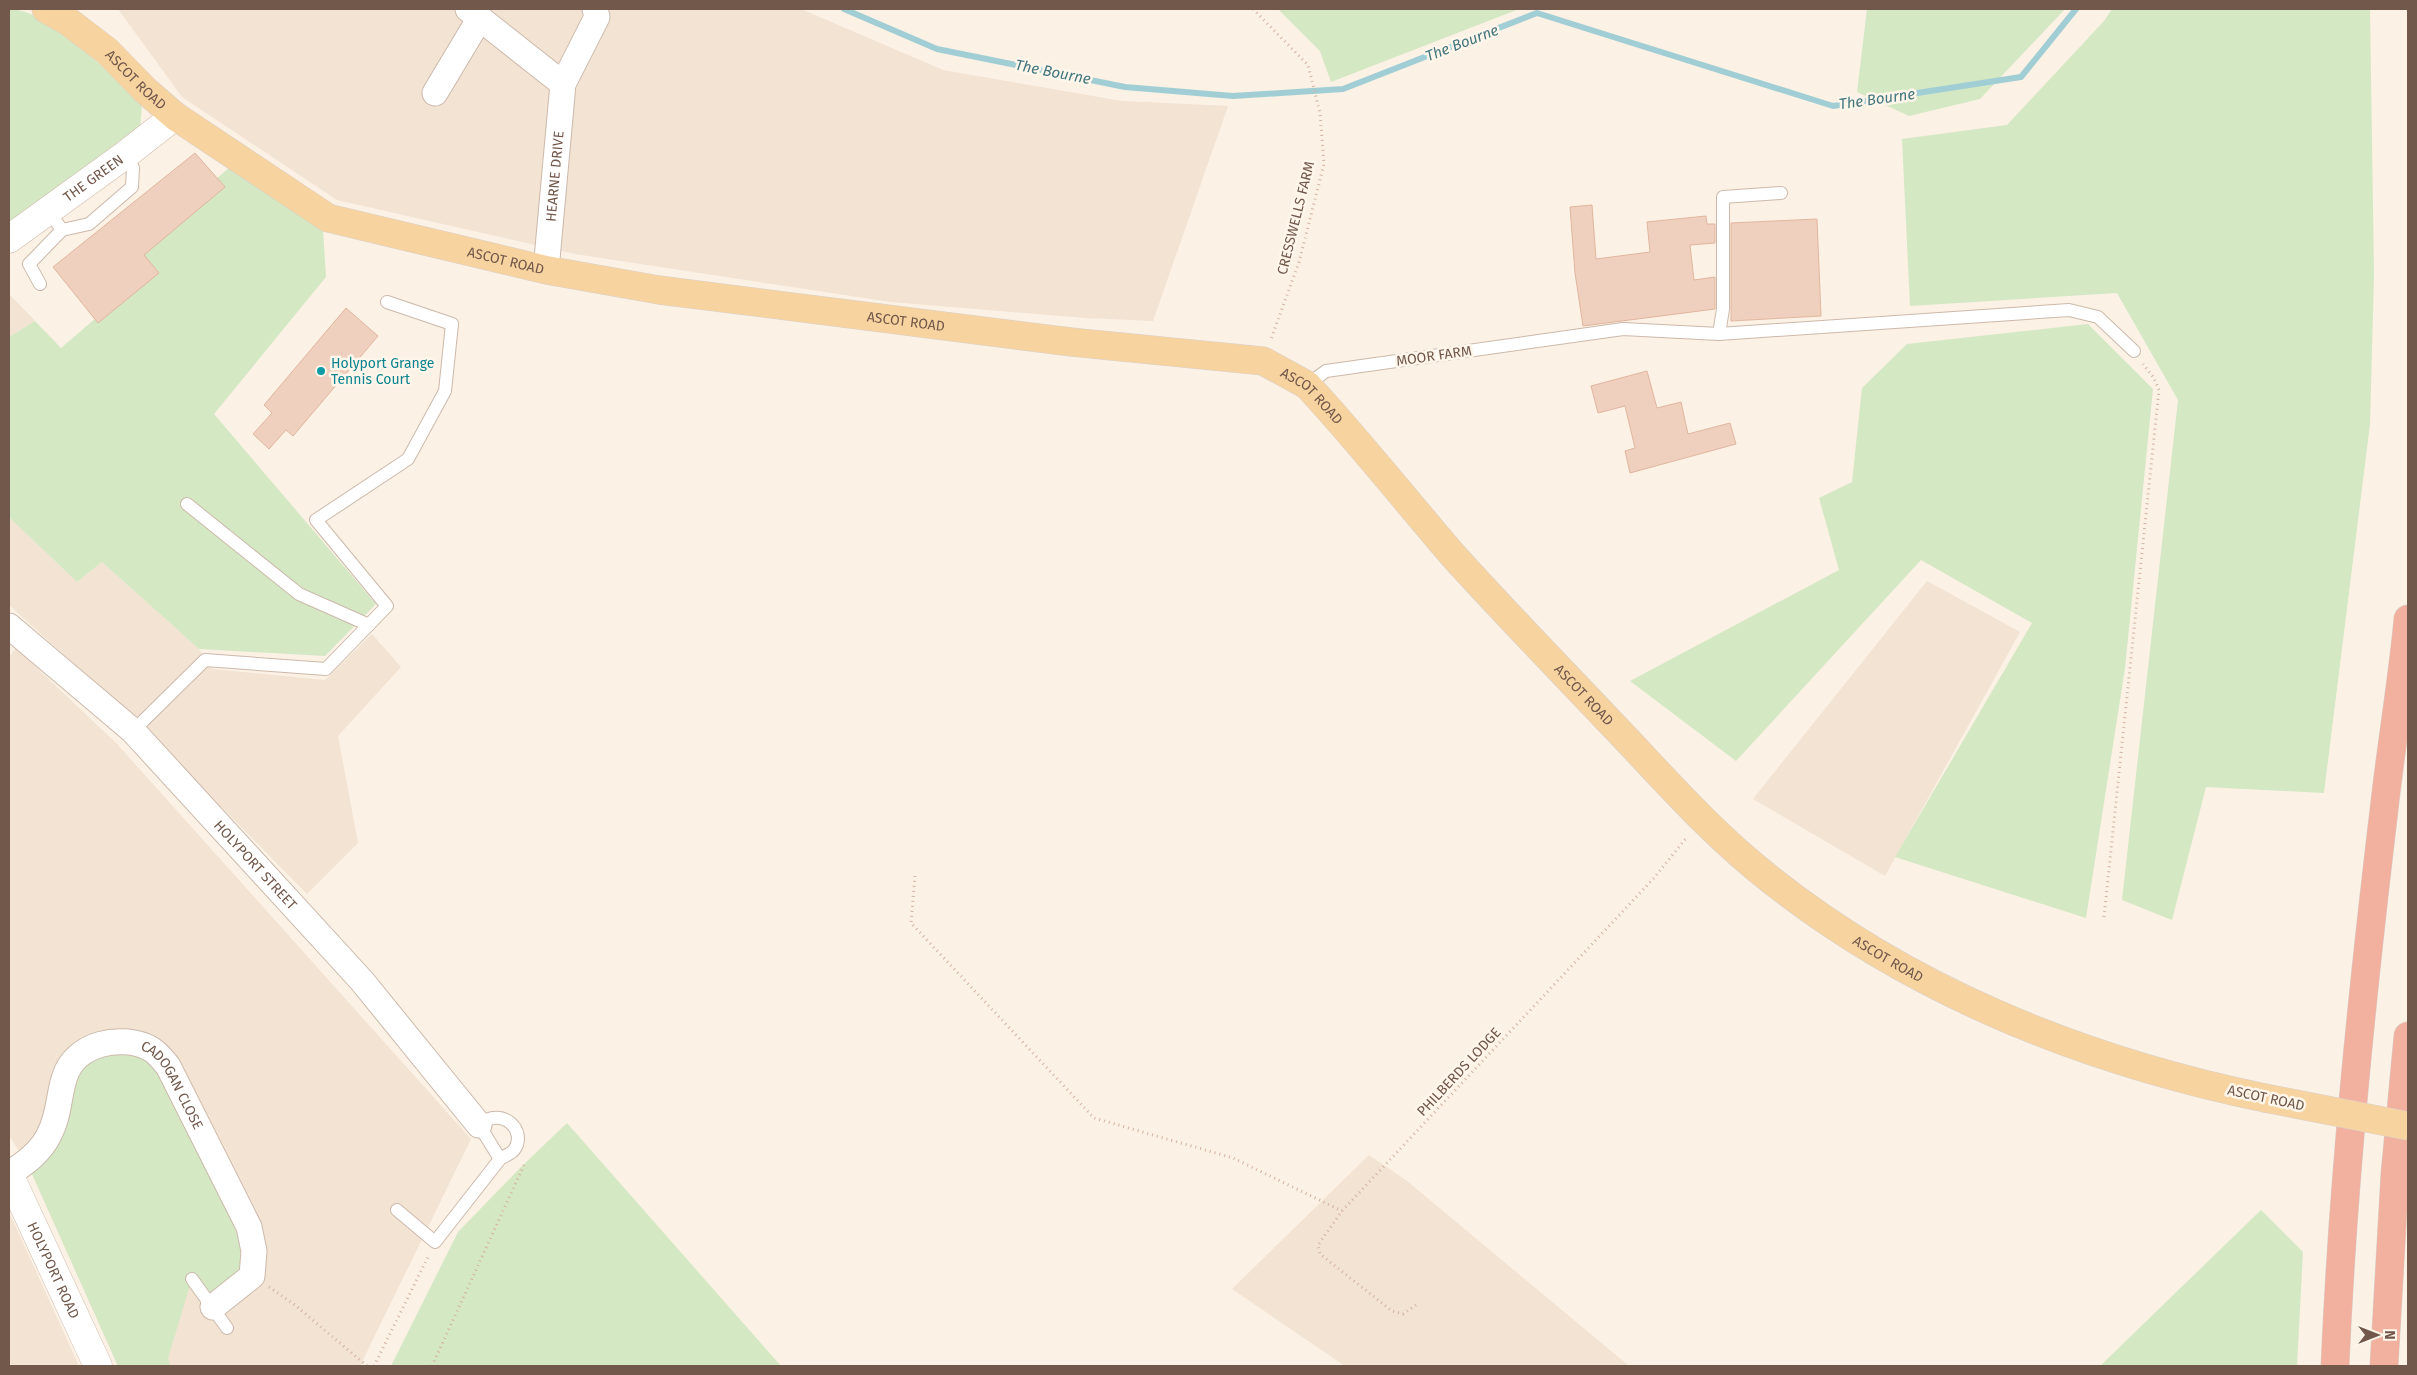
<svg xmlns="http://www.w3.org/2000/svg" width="2417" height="1375" font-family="'Fira Sans',sans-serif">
<rect width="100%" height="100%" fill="#fbf1e4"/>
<g fill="#f2e3d3">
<polygon points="118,9 801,9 943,70 1122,101 1228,106 1153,321 1086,318 891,302 575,254 337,200 182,97"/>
<polygon points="9,294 35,321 9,337"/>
<polygon points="9,517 77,582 102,562 199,649 212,669 325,680 372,634 401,667 338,736 358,843 307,894 130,714 9,605"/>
<polygon points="1927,581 2020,632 1885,876 1753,799"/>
<polygon points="16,648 117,744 471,1139 360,1366 118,1366 28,1165 9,1135 9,657"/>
<polygon points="1369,1155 1407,1181 1629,1366 1345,1366 1232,1289"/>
<polygon points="9,1212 79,1366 9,1366"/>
</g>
<g fill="#d4e8c4">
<path d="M9,9C49,9 112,77 142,104L140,130L9,228Z"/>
<polygon points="1278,9 1519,9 1331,82 1320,51"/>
<polygon points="1867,9 2065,9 1980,99 1909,116 1857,92"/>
<polygon points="2112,9 2370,9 2374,274 2370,424 2324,793 2206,787 2172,920 2122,900 2178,400 2117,293 1910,306 1902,139 2007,125 2104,21"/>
<polygon points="229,168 323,230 326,277 214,414 376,604 325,656 199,649 102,562 77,582 9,517 9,337 35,321 61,348 153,269 136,246"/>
<polygon points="2088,324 2153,389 2125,668 2086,918 1895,857 2032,623 1921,560 1736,761 1630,681 1839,570 1819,498 1852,482 1862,388 1907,344"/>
<polygon points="151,1048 254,1251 213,1307 192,1279 168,1358 170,1366 118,1366 28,1165 79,1055"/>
<polygon points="567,1123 781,1366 391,1366 458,1232 520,1168"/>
<polygon points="2261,1210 2303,1252 2297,1366 2100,1366"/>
</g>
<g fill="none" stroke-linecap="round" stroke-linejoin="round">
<polyline stroke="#a1ced5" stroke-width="6" points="844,9 937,49 1125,87 1233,96 1343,89 1537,13 1833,106 2021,77 2076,9"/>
</g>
<g fill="#efcfbd" stroke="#e1b69f">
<polygon points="195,153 225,187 144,255 159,273 98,323 53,267"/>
<polygon points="1592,205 1596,259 1650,252 1647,222 1706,216 1707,224 1715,224 1715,243 1690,245 1694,280 1715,277 1715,309 1583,326 1575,273 1570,207"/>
<polygon points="1817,219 1821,316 1731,321 1731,223"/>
<polygon points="346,308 378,336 293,436 286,430 269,449 253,434 272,413 264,405"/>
<polygon points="1647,371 1657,408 1681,402 1688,434 1730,423 1736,444 1630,473 1625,451 1635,448 1625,406 1598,413 1591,386"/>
</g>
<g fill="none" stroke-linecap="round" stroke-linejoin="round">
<defs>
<g id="lane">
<polyline points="48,210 62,230 89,224 132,187 133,168 125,155"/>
<polyline points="40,284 29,264 62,230"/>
<polyline points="1719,334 1723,309 1723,197 1781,193"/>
<polyline points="1307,385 1326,371 1623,329 1719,334 2069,310 2098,317 2134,351"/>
<polyline points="187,504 299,594 369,625"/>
<polyline points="133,731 205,660 326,669 387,606 316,520 408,459 445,391 452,324 387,302"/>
<path d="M397,1210L435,1242L500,1159C504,1156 511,1154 514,1150C528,1131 502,1105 479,1125L500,1159"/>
<polyline points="192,1279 227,1328"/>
</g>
<g id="street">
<polyline points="468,9 563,84"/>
<polyline points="435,93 480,18"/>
<path id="s1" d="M546,270L563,84L597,17L595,9"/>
<path id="s2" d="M9,626L133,731L362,981L479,1125"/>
<path id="s3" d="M9,1174C25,1163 40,1153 49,1135C60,1114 58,1096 65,1076C76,1043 121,1034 149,1048C156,1051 163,1060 168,1066L249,1227L254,1251L252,1276L213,1307"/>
</g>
<g id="secondary">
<path id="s4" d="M9,239L125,155L175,116"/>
<path id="s5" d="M9,1174L98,1366"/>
</g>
<g id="primary">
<path id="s6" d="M46,9L69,22L107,51L145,90L175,116L328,218L546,270L659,290L1071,342L1263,361L1307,385C1357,439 1403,497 1451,553C1503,611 1558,667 1611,723C1658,772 1702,823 1755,867C1901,988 2081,1060 2265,1098"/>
</g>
<g id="highway">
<path d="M2335,1366C2343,1180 2362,995 2384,810C2391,746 2402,683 2408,619"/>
<polyline points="2384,1366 2395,1174 2408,1036"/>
</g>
</defs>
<use href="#lane" stroke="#ccb9ab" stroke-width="14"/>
<use href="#street" stroke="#ccb9ab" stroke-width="27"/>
<use href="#secondary" stroke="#d1bbac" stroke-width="29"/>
<use href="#primary" stroke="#d8d0cd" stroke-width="29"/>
<use href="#highway" stroke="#d8d0cd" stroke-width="29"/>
<g stroke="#d4b3a1" stroke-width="3" stroke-dasharray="1 4" stroke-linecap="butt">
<polyline points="1253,9 1308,65 1320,113 1324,164 1299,262 1271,339"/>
<polyline points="915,876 911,923 1094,1118 1233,1158 1342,1211"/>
<polyline points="2104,917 2159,390 2154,378 2143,364"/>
<polyline points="269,1287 295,1305 367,1366"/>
<polyline points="1416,1305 1403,1314 1392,1311 1320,1254 1318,1245 1342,1211 1654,878 1687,837"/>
<polyline points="374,1366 428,1257"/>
<polyline points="432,1366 524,1165"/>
</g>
<use href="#lane" stroke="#fff" stroke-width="12"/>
<use href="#street" stroke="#fff" stroke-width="25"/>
<use href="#secondary" stroke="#fff" stroke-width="28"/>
<use href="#primary" stroke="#f7d3a0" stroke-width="28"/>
<use href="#highway" stroke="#f2b19e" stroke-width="28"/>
<defs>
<polyline id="primary-bridge" points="2265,1098 2408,1126"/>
</defs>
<use href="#primary-bridge" stroke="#d8d0cd" stroke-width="29" stroke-linecap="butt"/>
<use href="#primary-bridge" stroke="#f7d3a0" stroke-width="28"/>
</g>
<circle fill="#0f9aa8" stroke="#fef6ea" stroke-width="2" cx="321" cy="371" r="5"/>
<g text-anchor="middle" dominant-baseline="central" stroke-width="5" stroke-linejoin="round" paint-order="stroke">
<g font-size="14" fill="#72584b" stroke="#fef6ea">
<text stroke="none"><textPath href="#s6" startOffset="115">ASCOT ROAD</textPath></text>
<text stroke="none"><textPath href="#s1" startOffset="94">HEARNE DRIVE</textPath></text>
<text stroke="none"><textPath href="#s4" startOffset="104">THE GREEN</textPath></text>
<text transform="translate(1296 218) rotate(-76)">CRESSWELLS FARM</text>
<text stroke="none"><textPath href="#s6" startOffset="535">ASCOT ROAD</textPath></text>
<text stroke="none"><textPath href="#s6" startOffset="940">ASCOT ROAD</textPath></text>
<text transform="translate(1434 356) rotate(-8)">MOOR FARM</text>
<text stroke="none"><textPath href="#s6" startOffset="1360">ASCOT ROAD</textPath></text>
<text stroke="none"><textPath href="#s6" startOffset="1765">ASCOT ROAD</textPath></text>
<text stroke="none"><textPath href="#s2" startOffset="344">HOLYPORT STREET</textPath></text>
<text stroke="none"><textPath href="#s6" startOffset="2170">ASCOT ROAD</textPath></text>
<text transform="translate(1459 1072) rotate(-47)">PHILBERDS LODGE</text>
<text stroke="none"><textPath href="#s3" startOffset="261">CADOGAN CLOSE</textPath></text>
<text transform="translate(2266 1098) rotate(12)">ASCOT ROAD</text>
<text stroke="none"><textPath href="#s5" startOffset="106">HOLYPORT ROAD</textPath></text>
</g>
<g font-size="14" fill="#0d838f" stroke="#fef6ea" text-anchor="start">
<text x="331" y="363">Holyport Grange<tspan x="331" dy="16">Tennis Court</tspan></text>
</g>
<g font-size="15" font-style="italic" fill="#43767e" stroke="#fef6ea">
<text transform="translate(1462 43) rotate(-21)">The Bourne</text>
<text transform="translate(1053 72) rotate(11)">The Bourne</text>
<text transform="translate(1877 99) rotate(-8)">The Bourne</text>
</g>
</g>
<rect width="2417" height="1375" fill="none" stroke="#72584b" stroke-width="20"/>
<g transform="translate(2377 1335) rotate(90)" stroke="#fef6ea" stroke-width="4" paint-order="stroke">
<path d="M0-4L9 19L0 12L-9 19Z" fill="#72584b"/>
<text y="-8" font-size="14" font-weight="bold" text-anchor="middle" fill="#72584b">N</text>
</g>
</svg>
